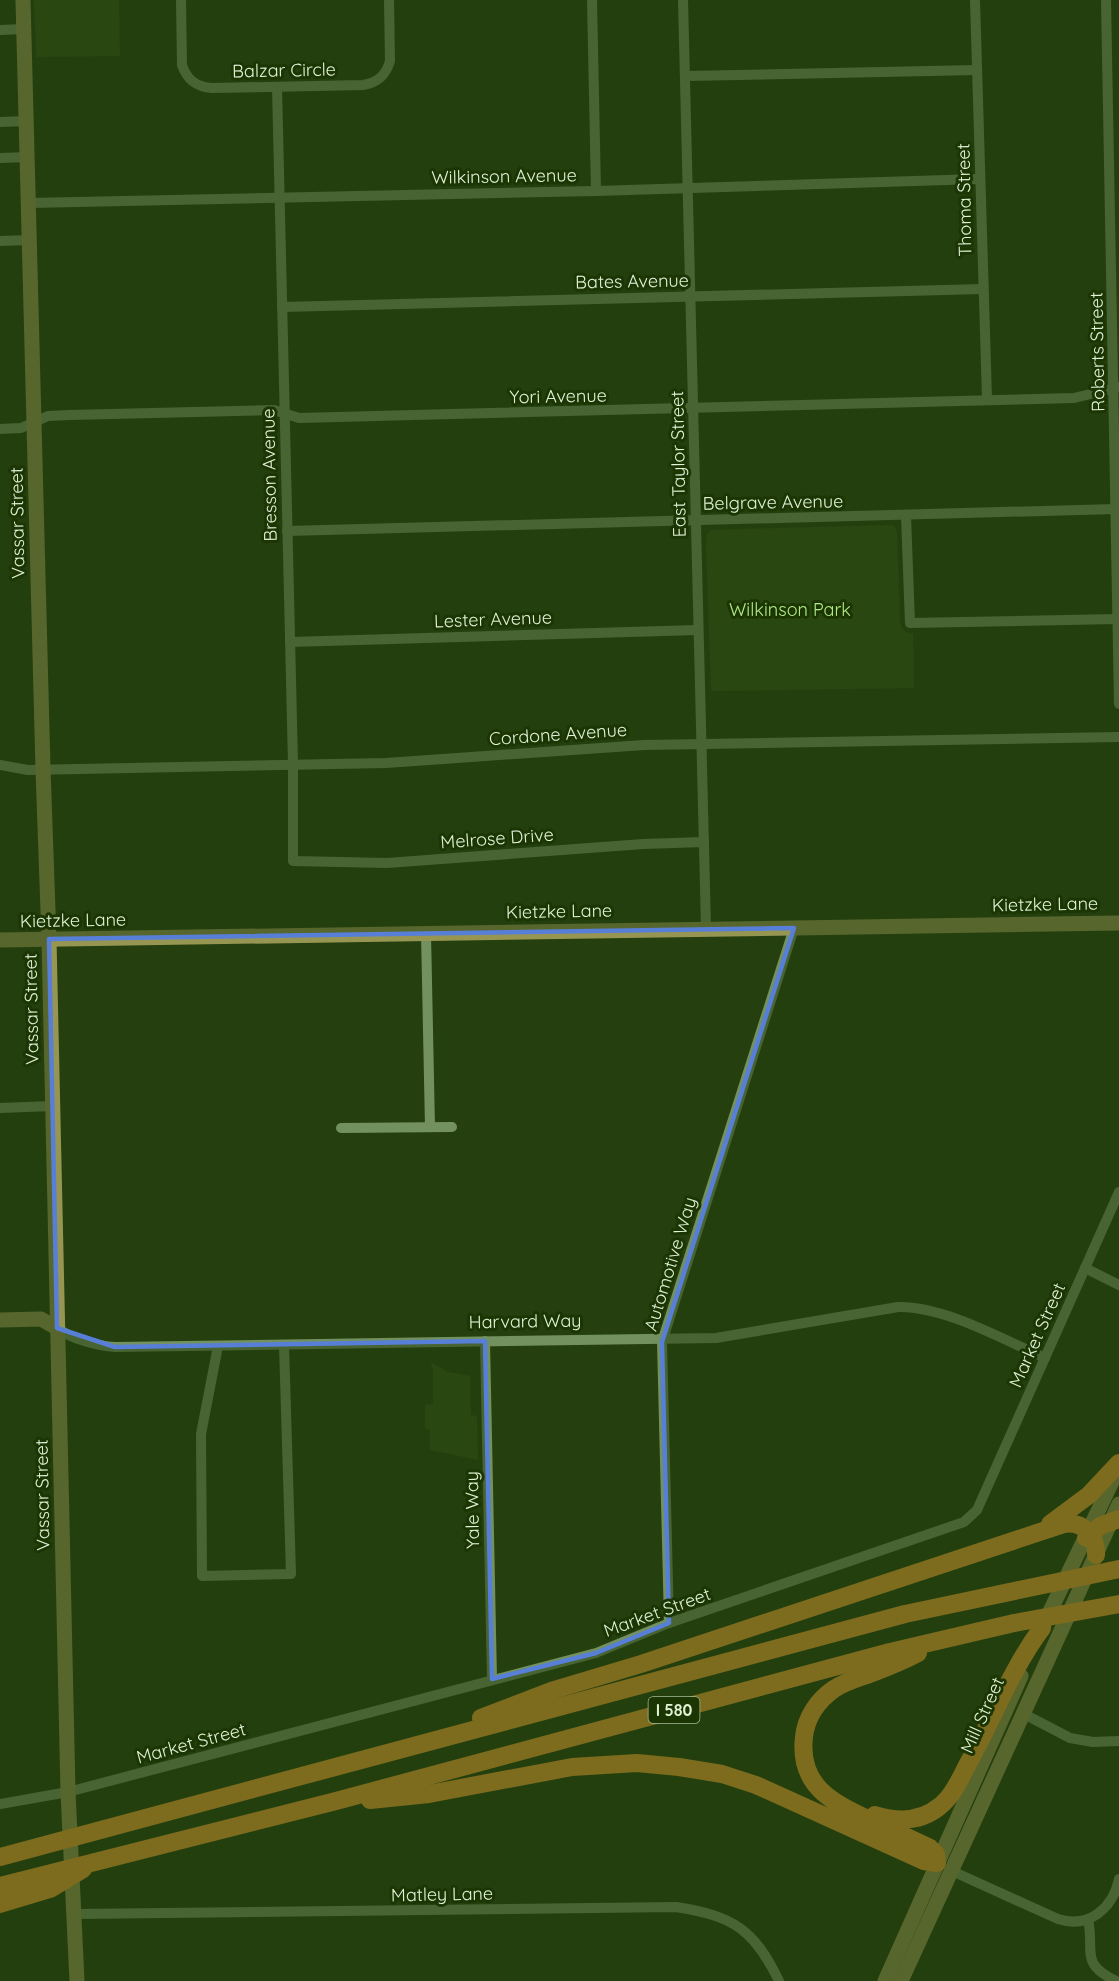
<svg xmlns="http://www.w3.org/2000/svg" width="1119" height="1981" font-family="Quicksand,sans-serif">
<rect width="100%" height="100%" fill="#253f0f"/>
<g fill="#305113">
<polygon points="34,0 119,0 120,56 36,57"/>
<path d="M889,525L894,526L897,532L900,619C901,629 903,632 913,634L914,688L711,691L706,544L707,535L710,530Z"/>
<polygon points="431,1362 448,1372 470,1376 471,1415 477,1416 478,1460 430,1450 430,1430 425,1428 425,1404 433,1405 433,1372"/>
</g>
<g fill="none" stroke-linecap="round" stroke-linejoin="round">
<g stroke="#73915f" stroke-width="10">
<path d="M181,0L182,65C187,80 196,87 212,88L363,85C378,83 386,75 390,61L389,0"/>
<polyline points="592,0 596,191"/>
<polyline points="683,0 706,928"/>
<polyline points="975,0 987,399"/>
<polyline points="1106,0 1119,704"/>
<polyline points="0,30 24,29"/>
<polyline points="685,76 977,70"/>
<polyline points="277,87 293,764 293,861 387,863 643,844 704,842"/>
<polyline points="0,122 27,121"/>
<polyline points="0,158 28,157"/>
<polyline points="29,203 596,191 979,179"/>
<polyline points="0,241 30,240"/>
<polyline points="282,307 983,289"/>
<polyline points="0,429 21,428 48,416 70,415 274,410 299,418 1074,398 1119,387"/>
<polyline points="906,516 910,623 1117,619"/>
<polyline points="287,531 1116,509"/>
<polyline points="290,642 698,630"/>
<polyline points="0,765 28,770 386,763 644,745 1119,737"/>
<polyline points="426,933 430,1127"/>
<polyline points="0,1108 52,1106"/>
<polyline points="341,1128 452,1127"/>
<polyline points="1085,1268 1119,1285"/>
<path d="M57,1328C71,1339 98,1346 115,1347L716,1338L898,1307C944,1306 1002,1339 1045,1358"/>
<polyline points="485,1341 492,1679"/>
<polyline points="218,1346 201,1434 202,1576 291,1574 284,1345"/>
<polyline points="669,1623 662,1342 794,928"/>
<polyline points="1024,1714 1070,1738 1093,1742 1119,1741"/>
<polyline points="0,1804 68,1792 596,1653 669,1623 964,1522 977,1510 1119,1192"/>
<path d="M952,1871L1058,1919C1089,1929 1113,1908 1119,1879"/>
<path d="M74,1914L676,1907C733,1916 754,1929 779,1981"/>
<path d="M1088,1919C1095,1952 1079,1963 1116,1981"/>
</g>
<g stroke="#969652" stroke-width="15">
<polyline points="23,0 43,769 49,939 68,1792 77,1981"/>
<polyline points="0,940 1119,923"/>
<polyline points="0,1320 41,1319 57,1328"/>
<polyline points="1044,1624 1119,1467"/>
<polyline points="885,1981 1021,1676"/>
<polyline points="901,1981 1119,1504"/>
</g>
<g stroke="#e9a132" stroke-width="18">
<polyline points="1050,1524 1089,1495 1119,1463"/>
<polyline points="1086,1538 1100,1526 1119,1519"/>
<path d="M481,1718L554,1690L641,1664L1064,1524C1083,1521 1097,1536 1096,1555"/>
<path d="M370,1800L429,1794L572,1767L637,1763L679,1767L722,1774L756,1785L924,1861L937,1863L936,1854L930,1848C911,1839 892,1830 872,1821C834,1803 798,1787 804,1737C806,1717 818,1700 834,1689C846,1681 859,1678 872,1673C888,1667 903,1661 918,1653"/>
<path d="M875,1815C898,1822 921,1822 940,1806C954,1795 961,1776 970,1760C994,1716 1012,1668 1042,1628"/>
<polyline points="0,1857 905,1614 1119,1569"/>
<polyline points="0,1886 336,1801 890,1652 1014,1623 1119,1604"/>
<polyline points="0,1904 50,1889 83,1869"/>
</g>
</g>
<path d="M0 0H1119V1981H0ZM794,928L662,1342L669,1623L596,1653L492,1679L485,1341L115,1347L57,1328L49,939Z" fill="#253f0f" fill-opacity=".55" fill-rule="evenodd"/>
<path fill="none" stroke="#587fd8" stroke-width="4.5" stroke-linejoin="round" d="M794,928L662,1342L669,1623L596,1653L492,1679L485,1341L115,1347L57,1328L49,939Z"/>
<g text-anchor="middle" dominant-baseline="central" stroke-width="6" stroke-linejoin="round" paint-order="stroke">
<rect fill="#1b3503" stroke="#a6b997" stroke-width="1.5" x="648.5" y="1697" width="51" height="26" rx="4.5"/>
<g font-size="16" font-weight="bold" fill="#e1f2d7">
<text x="674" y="1710">I 580</text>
</g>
<g font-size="18" fill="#e1f2d7" stroke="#1b3503">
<text transform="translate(284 70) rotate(-1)">Balzar Circle</text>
<text transform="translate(504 176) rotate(-1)">Wilkinson Avenue</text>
<text transform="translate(964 200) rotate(-91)">Thoma Street</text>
<text transform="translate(632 281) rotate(-1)">Bates Avenue</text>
<text transform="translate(1097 352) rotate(-91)">Roberts Street</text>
<text transform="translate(558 396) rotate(-1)">Yori Avenue</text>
<text transform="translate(678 464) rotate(-91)">East Taylor Street</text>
<text transform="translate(269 475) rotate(-91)">Bresson Avenue</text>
<text transform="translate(773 502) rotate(-1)">Belgrave Avenue</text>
<text transform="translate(17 523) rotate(-91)">Vassar Street</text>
<text transform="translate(493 619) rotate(-2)">Lester Avenue</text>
<text transform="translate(558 734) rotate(-4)">Cordone Avenue</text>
<text transform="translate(497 838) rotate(-4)">Melrose Drive</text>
<text transform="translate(1045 904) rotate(-1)">Kietzke Lane</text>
<text transform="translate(559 911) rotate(-1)">Kietzke Lane</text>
<text transform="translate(73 920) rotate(-1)">Kietzke Lane</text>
<text transform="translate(31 1009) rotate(-91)">Vassar Street</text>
<text transform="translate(670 1264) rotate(-73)">Automotive Way</text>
<text transform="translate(525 1321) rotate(-1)">Harvard Way</text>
<text transform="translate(1037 1335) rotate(-66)">Market Street</text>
<text transform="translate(42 1495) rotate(-91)">Vassar Street</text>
<text transform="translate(472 1510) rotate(-91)">Yale Way</text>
<text transform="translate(657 1612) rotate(-20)">Market Street</text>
<text transform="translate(982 1715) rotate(-66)">Mill Street</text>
<text transform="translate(191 1743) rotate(-15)">Market Street</text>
<text transform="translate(442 1894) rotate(-1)">Matley Lane</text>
</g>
<g font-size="18" fill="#b1ea8a" stroke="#1b3503">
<text x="790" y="609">Wilkinson Park</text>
</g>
</g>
</svg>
